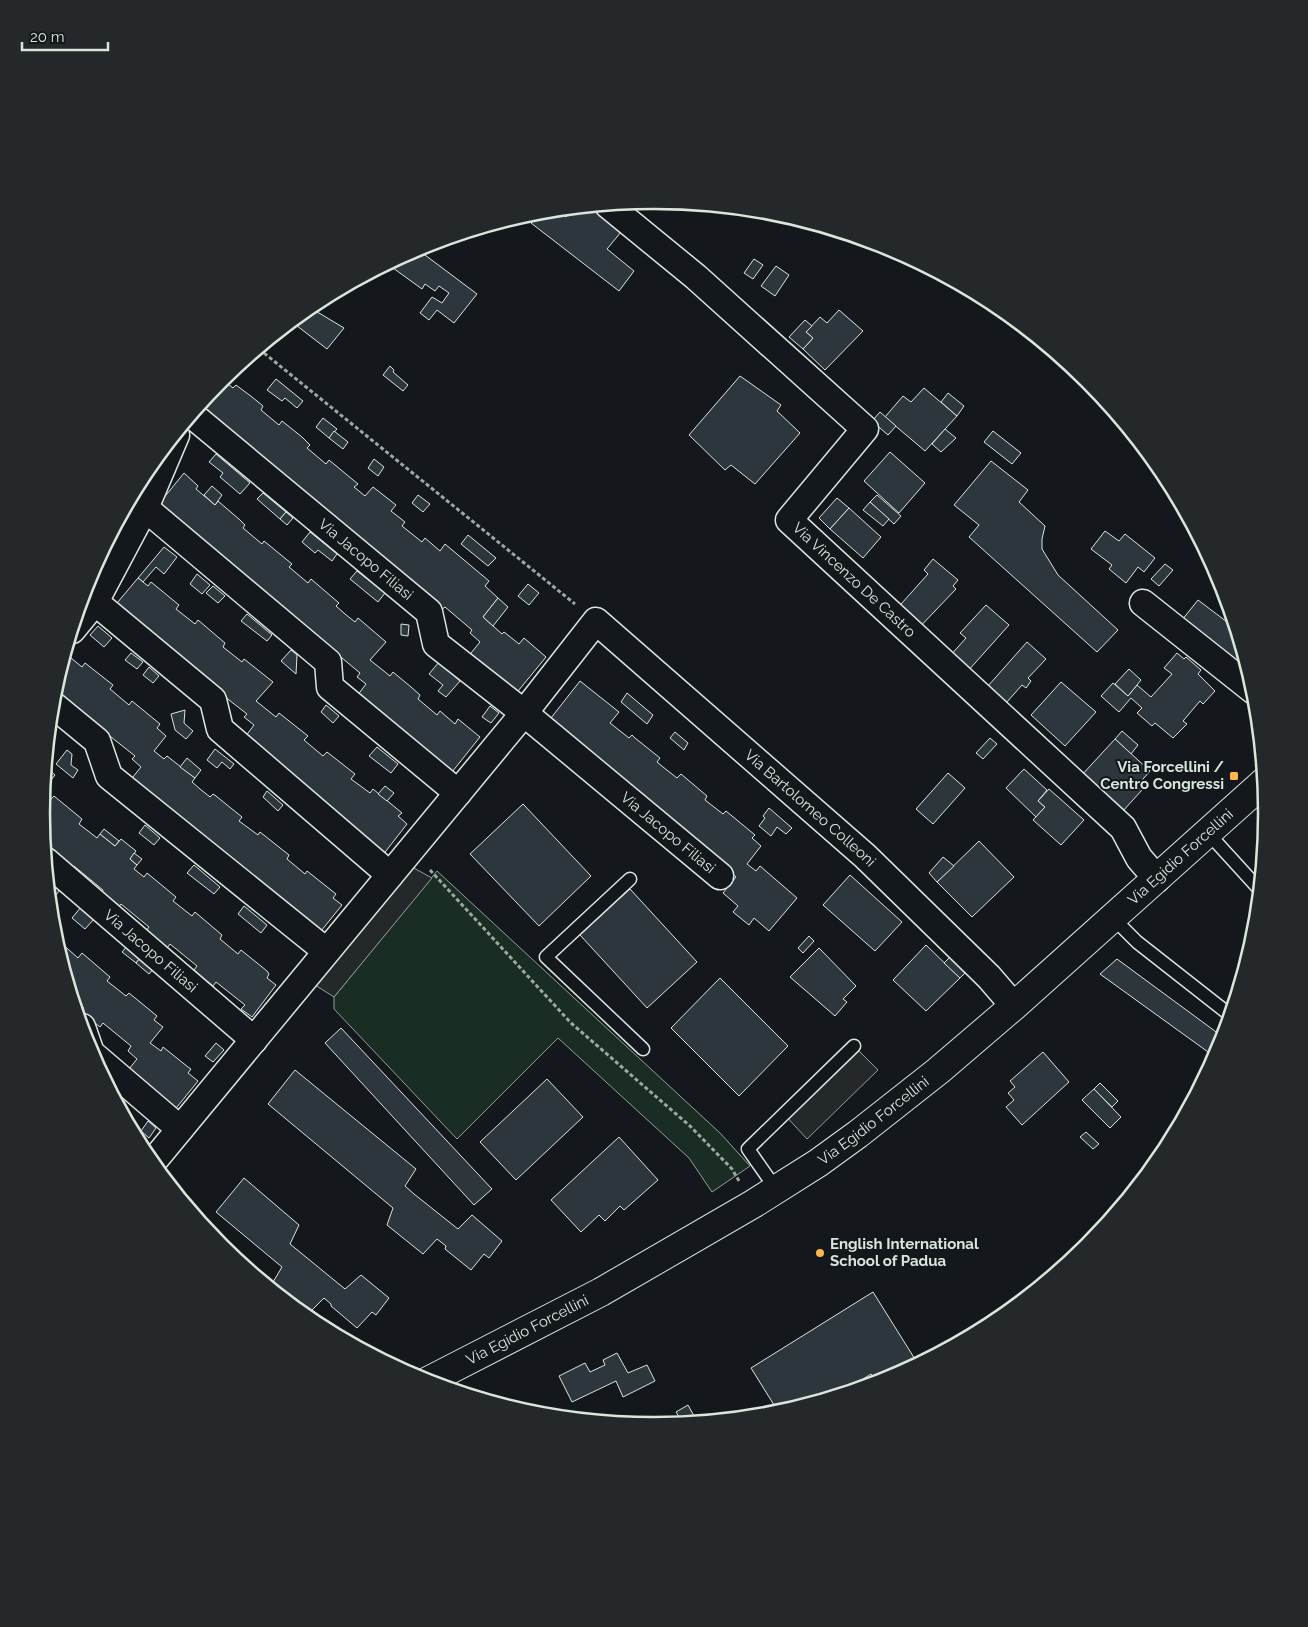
<svg xmlns="http://www.w3.org/2000/svg" width="1308" height="1627" font-family="Raleway,sans-serif">
<rect width="100%" height="100%" fill="#14181c"/>
<polygon fill="#1a2d24" stroke="#939e99" points="437,871 720,1133 750,1166 712,1192 689,1158 558,1038 457,1139 334,1009 334,997"/>
<g fill="#24282b" stroke="#939e99">
<polygon points="401,861 432,878 334,997 304,978"/>
<polygon points="854,1046 878,1070 807,1139 784,1114"/>
</g>
<g fill="#2c363c" stroke="#d8e6dc">
<polygon points="590,207 621,232 607,249 634,271 619,291 531,223 542,212 555,211 557,212 558,210 566,217 573,209 581,208 586,212"/>
<polygon points="417,249 477,294 454,323 437,310 429,320 420,313 432,297 442,303 449,293 439,286 435,291 425,284 422,289 389,265"/>
<polygon points="754,259 763,265 753,279 744,273"/>
<polygon points="776,266 789,275 775,296 761,286"/>
<polygon points="308,309 319,313 344,328 327,349 292,322"/>
<polygon points="839,310 863,331 825,370 803,349 813,338 806,332 820,317 827,323"/>
<polygon points="805,320 812,326 806,332 813,338 803,349 789,337"/>
<polygon points="390,366 394,370 393,372 408,385 403,391 383,375"/>
<polygon points="740,376 781,405 777,411 800,433 755,484 731,465 725,470 689,435"/>
<polygon points="222,379 233,388 236,385 252,397 263,406 261,410 279,425 282,421 302,437 310,445 307,448 326,464 329,460 358,484 354,487 365,496 373,487 396,505 391,511 405,522 402,526 422,542 425,538 440,551 445,544 489,581 485,586 498,598 483,617 502,634 504,632 519,644 524,638 546,657 514,696 467,658 480,642 470,633 472,630 445,607 441,610 423,595 426,592 196,410"/>
<polygon points="276,379 303,401 297,408 285,398 282,401 267,390"/>
<polygon points="924,388 957,416 925,451 885,417 903,396 911,402"/>
<polygon points="948,393 964,406 957,416 941,402"/>
<polygon points="880,412 896,426 888,435 872,421"/>
<polygon points="323,418 337,429 329,438 316,427"/>
<polygon points="945,429 956,438 941,452 932,444"/>
<polygon points="334,431 348,442 343,449 329,438"/>
<polygon points="993,431 1021,453 1012,464 984,442"/>
<polygon points="890,452 925,483 899,513 864,481"/>
<polygon points="216,454 250,483 240,494 220,477 223,473 209,462"/>
<polygon points="374,459 384,467 378,476 368,468"/>
<polygon points="991,461 1028,490 1019,502 1045,526 1042,539 1042,549 1058,575 1118,630 1097,652 969,537 979,525 954,505"/>
<polygon points="184,473 198,486 196,489 215,505 218,501 240,520 245,525 243,528 262,544 264,541 292,564 289,567 308,583 311,579 339,603 336,606 345,614 355,622 358,618 386,642 370,660 390,676 393,672 411,687 420,695 418,699 437,715 440,711 455,724 458,719 480,737 448,777 354,700 366,684 357,677 360,673 158,505"/>
<polygon points="212,486 222,495 215,505 204,495"/>
<polygon points="263,493 286,512 280,519 257,499"/>
<polygon points="418,495 430,504 423,512 412,503"/>
<polygon points="877,495 901,516 894,524 870,502"/>
<polygon points="837,498 849,508 830,529 819,518"/>
<polygon points="870,502 889,519 883,526 863,510"/>
<polygon points="849,508 881,537 863,558 830,529"/>
<polygon points="286,512 293,518 287,525 280,519"/>
<polygon points="1105,531 1119,541 1125,534 1155,558 1144,572 1138,567 1126,583 1109,569 1112,565 1091,549"/>
<polygon points="310,532 337,554 332,561 318,550 315,553 302,542"/>
<polygon points="468,535 496,558 488,566 461,544"/>
<polygon points="164,547 177,557 164,574 156,567 143,582 138,578"/>
<polygon points="933,559 958,580 953,586 956,589 914,633 893,613 928,574 924,570"/>
<polygon points="1165,564 1173,570 1159,586 1151,579"/>
<polygon points="357,571 385,593 378,602 350,579"/>
<polygon points="197,574 210,585 202,594 190,584"/>
<polygon points="138,578 148,586 151,582 179,605 176,609 195,624 198,620 225,643 223,647 242,662 244,659 273,682 256,701 276,717 279,713 308,736 304,740 323,756 327,752 355,774 351,779 370,793 373,789 402,813 398,816 407,824 382,856 372,848 375,844 242,741 254,725 244,717 247,714 112,609"/>
<polygon points="528,584 539,593 529,605 518,596"/>
<polygon points="213,586 225,596 218,603 206,593"/>
<polygon points="498,598 508,607 493,626 483,617"/>
<polygon points="1198,600 1235,628 1248,673 1182,620"/>
<polygon points="986,605 1009,625 967,672 950,656 966,638 960,633"/>
<polygon points="247,614 272,635 267,641 241,621"/>
<polygon points="401,624 409,625 408,636 401,635"/>
<polygon points="98,626 112,638 104,647 90,635"/>
<polygon points="1027,642 1046,659 1028,678 1031,681 1026,688 1022,685 1006,703 988,686"/>
<polygon points="291,650 297,655 296,674 281,661"/>
<polygon points="131,653 143,662 137,669 125,660"/>
<polygon points="1177,653 1184,659 1186,657 1201,670 1198,674 1215,691 1203,704 1200,701 1183,721 1187,724 1173,738 1155,723 1152,726 1137,713 1142,708 1131,698 1119,712 1101,696 1113,683 1128,696 1137,685 1151,697 1172,674 1164,668"/>
<polygon points="71,658 82,667 85,663 113,685 110,689 129,705 132,701 160,724 157,728 166,736 154,751 164,759 167,756 195,778 192,782 200,789 210,797 213,794 216,796 242,817 239,821 258,835 260,832 289,855 287,859 305,874 307,871 336,894 333,898 342,905 317,936 128,783 141,767 132,759 135,756 106,733 53,694 60,672"/>
<polygon points="439,662 460,681 446,697 438,691 443,685 429,674"/>
<polygon points="149,667 159,676 153,683 143,675"/>
<polygon points="1129,669 1141,680 1128,696 1115,684"/>
<polygon points="580,681 619,712 610,723 629,738 632,735 635,738 660,758 657,762 663,767 677,778 681,774 707,796 705,800 723,814 726,811 755,835 752,838 761,846 747,864 756,871 760,866 797,898 769,931 754,918 749,925 733,912 738,906 723,893 736,877 723,866 725,863 704,845 701,848 547,723"/>
<polygon points="1061,682 1096,712 1065,746 1031,715"/>
<polygon points="627,693 653,715 647,724 621,702"/>
<polygon points="326,705 339,716 333,723 321,712"/>
<polygon points="490,706 499,713 491,723 482,717"/>
<polygon points="185,710 184,723 193,731 186,739 175,730 171,714"/>
<polygon points="1122,731 1138,745 1131,754 1115,739"/>
<polygon points="675,732 688,743 684,750 670,738"/>
<polygon points="990,738 997,744 983,759 976,753"/>
<polygon points="1115,739 1150,771 1137,786 1142,790 1122,812 1081,776"/>
<polygon points="377,747 398,764 391,773 369,756"/>
<polygon points="215,749 234,764 230,769 222,762 217,768 207,760"/>
<polygon points="67,750 72,754 71,765 78,770 73,778 56,764"/>
<polygon points="47,756 53,761 47,768 55,775 44,789"/>
<polygon points="187,758 201,770 195,778 180,767"/>
<polygon points="1024,769 1047,790 1038,801 1045,807 1036,817 1006,788"/>
<polygon points="948,773 965,788 933,824 916,809"/>
<polygon points="385,786 394,793 387,801 378,794"/>
<polygon points="1049,789 1084,820 1061,845 1033,820 1045,807 1038,801"/>
<polygon points="267,791 283,805 278,811 263,797"/>
<polygon points="43,794 50,800 54,796 82,819 79,824 97,838 100,834 115,846 121,839 136,851 130,859 137,865 134,869 144,877 147,873 176,897 173,901 192,916 195,912 222,935 220,939 238,954 241,950 267,971 269,974 267,978 276,985 252,1017 241,1009 245,1005 216,982 213,986 194,970 197,966 170,944 167,948 146,931 149,927 121,904 118,908 101,894 103,890 74,866 71,870 52,855 55,851 44,842 41,813"/>
<polygon points="523,804 591,876 539,926 470,854"/>
<polygon points="769,808 792,828 786,834 777,827 771,836 759,826 765,818 763,816"/>
<polygon points="145,825 160,838 154,845 139,833"/>
<polygon points="104,829 119,841 115,846 100,834"/>
<polygon points="979,841 1014,877 972,917 937,882"/>
<polygon points="134,853 142,859 137,865 130,859"/>
<polygon points="943,857 954,866 937,882 929,873"/>
<polygon points="194,865 220,887 214,894 187,873"/>
<polygon points="850,875 902,922 875,951 823,905"/>
<polygon points="48,880 60,890 50,902"/>
<polygon points="630,889 697,962 647,1008 580,935"/>
<polygon points="244,906 267,925 261,933 238,914"/>
<polygon points="81,907 95,918 85,929 72,918"/>
<polygon points="53,930 63,939 60,942 78,958 82,953 110,977 107,981 126,996 129,993 157,1016 154,1020 163,1027 150,1043 161,1051 163,1047 188,1067 191,1069 188,1073 198,1081 173,1112 125,1074 137,1059 128,1051 131,1046 103,1023 100,1027 81,1012 84,1008 73,998"/>
<polygon points="809,936 814,941 803,953 798,948"/>
<polygon points="128,945 141,957 136,963 122,952"/>
<polygon points="926,945 960,978 926,1011 893,980"/>
<polygon points="819,948 856,986 843,999 847,1002 835,1016 790,977"/>
<polygon points="141,957 155,967 149,974 136,963"/>
<polygon points="950,957 965,973 960,978 944,963"/>
<polygon points="1117,959 1223,1037 1215,1057 1100,974"/>
<polygon points="720,978 788,1046 739,1096 671,1028"/>
<polygon points="341,1028 492,1189 474,1205 325,1043"/>
<polygon points="216,1043 224,1050 213,1062 205,1056"/>
<polygon points="1043,1052 1069,1082 1022,1125 1006,1107 1014,1100 1008,1093 1015,1087 1010,1081"/>
<polygon points="295,1070 416,1169 405,1186 414,1194 458,1229 472,1215 502,1241 489,1258 484,1254 471,1270 445,1249 446,1246 437,1239 423,1254 387,1225 393,1208 268,1104"/>
<polygon points="547,1079 583,1117 516,1180 480,1142"/>
<polygon points="1100,1083 1118,1101 1112,1107 1094,1089"/>
<polygon points="1094,1089 1121,1117 1110,1128 1082,1100"/>
<polygon points="110,1090 125,1102 120,1108"/>
<polygon points="148,1121 156,1128 149,1138 141,1131"/>
<polygon points="1086,1132 1099,1144 1093,1149 1080,1137"/>
<polygon points="619,1137 658,1180 624,1210 620,1206 605,1221 599,1215 581,1232 551,1200"/>
<polygon points="244,1178 299,1225 290,1244 345,1289 361,1275 389,1298 376,1315 372,1312 357,1328 331,1306 331,1304 324,1298 310,1312 273,1282 282,1267 216,1212"/>
<polygon points="873,1292 918,1364 888,1380 877,1383 871,1374 838,1395 779,1413 751,1368"/>
<polygon points="617,1353 628,1373 647,1365 655,1381 623,1397 616,1381 572,1402 559,1376 585,1363 590,1372 605,1365 603,1360"/>
<polygon points="688,1405 694,1416 683,1423 676,1412"/>
</g>
<g fill="none" stroke-linecap="round" stroke-linejoin="round">
<defs>
<g id="lane">
<polyline points="1208,833 1259,889"/>
<polyline points="630,879 546,957 643,1049"/>
<polyline points="1113,918 1137,942 1230,1015"/>
<polyline points="776,1189 748,1149 854,1046"/>
</g>
<g id="street">
<path id="s1" d="M608,205L696,277L865,429L789,520L1123,828L1139,858L1157,879"/>
<path id="s2" d="M192,415L429,612L436,644L524,713L720,876"/>
<polyline points="145,508 328,662 330,687 458,793"/>
<polyline points="95,602 213,700 220,729 390,875"/>
<polyline points="1143,603 1254,691"/>
<polyline points="72,630 95,602 145,508 176,435"/>
<polyline points="52,704 97,741 109,776 326,951"/>
<path id="s3" d="M46,861L254,1040"/>
<polyline points="82,1027 91,1053 180,1129"/>
<path id="s4" d="M152,1163L524,713L596,621L865,856L989,977L1014,1006"/>
</g>
<g id="secondary">
<path id="s5" d="M426,1382L601,1292L753,1204L818,1163L858,1134L938,1071L1014,1006L1264,782"/>
</g>
</defs>
<use href="#lane" stroke="#d8e6dc" stroke-width="15"/>
<use href="#street" stroke="#d8e6dc" stroke-width="29"/>
<use href="#secondary" stroke="#d8e6dc" stroke-width="30"/>
<g stroke="#9da8a2" stroke-width="3" stroke-dasharray="4 2.5" stroke-linecap="butt">
<polyline points="259,349 575,604"/>
<polyline points="430,870 571,1023 690,1126 732,1169 739,1181"/>
</g>
<use href="#lane" stroke="#14181c" stroke-width="12"/>
<use href="#street" stroke="#14181c" stroke-width="26"/>
<use href="#secondary" stroke="#14181c" stroke-width="28"/>
</g>
<g fill="#ffb74d" stroke="#14181c" stroke-width="2">
<rect x="1229" y="771" width="10" height="10" rx="2.5"/>
<circle cx="820" cy="1253" r="5"/>
</g>
<g text-anchor="middle" dominant-baseline="central" stroke-width="4" stroke-linejoin="round" paint-order="stroke">
<g font-size="15" fill="#d8e6dc" stroke="#14181c">
<text stroke="none"><textPath href="#s2" startOffset="226">Via Jacopo Filiasi</textPath></text>
<text stroke="none"><textPath href="#s1" startOffset="548">Via Vincenzo De Castro</textPath></text>
<text stroke="none"><textPath href="#s4" startOffset="985">Via Bartolomeo Colleoni</textPath></text>
<text stroke="none"><textPath href="#s2" startOffset="640">Via Jacopo Filiasi</textPath></text>
<text stroke="none"><textPath href="#s5" startOffset="924">Via Egidio Forcellini</textPath></text>
<text stroke="none"><textPath href="#s3" startOffset="138">Via Jacopo Filiasi</textPath></text>
<text stroke="none"><textPath href="#s5" startOffset="519">Via Egidio Forcellini</textPath></text>
<text stroke="none"><textPath href="#s5" startOffset="114">Via Egidio Forcellini</textPath></text>
</g>
<g font-size="15" font-weight="bold" fill="#d8e6dc" stroke="#14181c" text-anchor="end">
<text x="1224" y="767">Via Forcellini /<tspan x="1224" dy="17">Centro Congressi</tspan></text>
<text x="830" y="1244" text-anchor="start">English International<tspan x="830" dy="17">School of Padua</tspan></text>
</g>
</g>
<path d="M0 0H1308V1627H0ZM50 813a604 604 0 1 1 1208 0a604 604 0 1 1-1208 0Z" fill="#24282b" fill-rule="evenodd"/>
<path fill="none" stroke="#d8e6dc" stroke-width="2.5" d="M50 813a604 604 0 1 1 1208 0a604 604 0 1 1-1208 0Z"/>
<path d="M22 42v8h86v-8" fill="none" stroke="#d8e6dc" stroke-width="2.5"/>
<text x="30" y="42" font-size="15" fill="#d8e6dc" stroke="#14181c" stroke-width="4" paint-order="stroke">20 m</text>
</svg>
